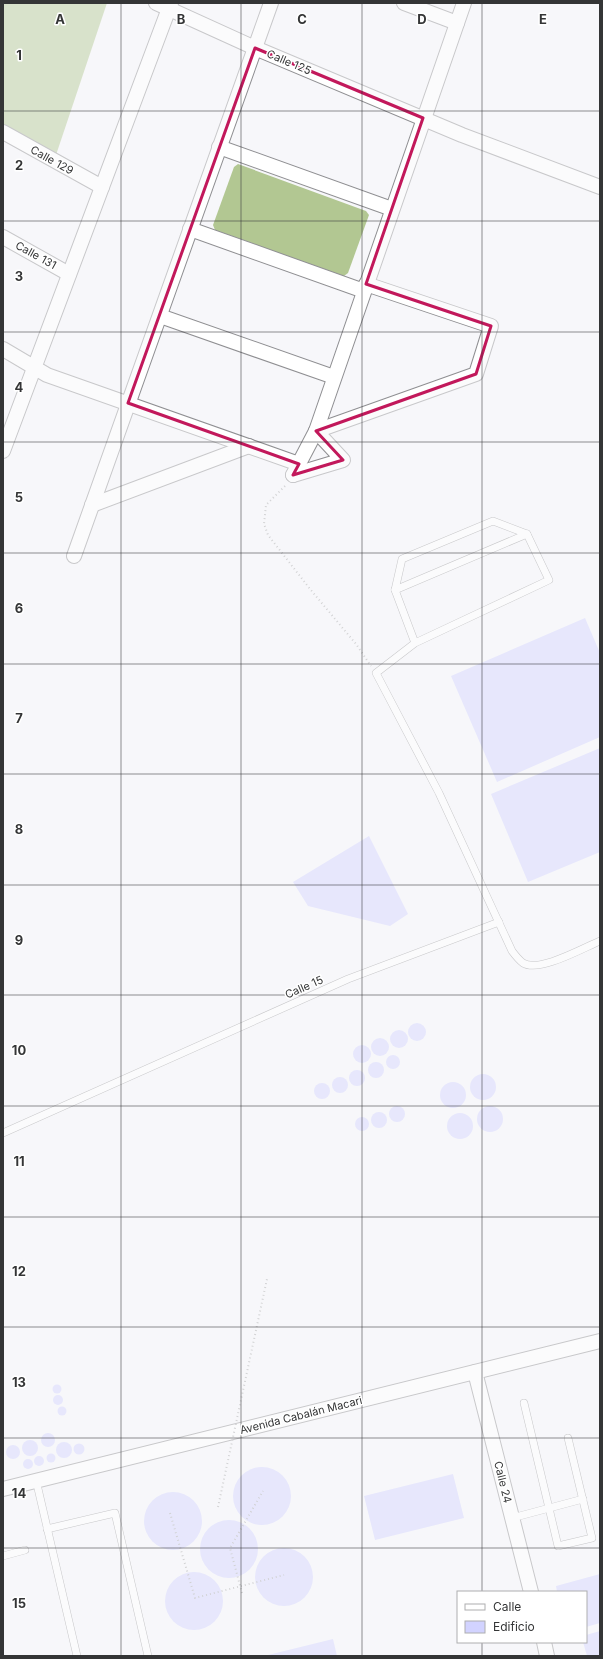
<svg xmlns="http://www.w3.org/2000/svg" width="603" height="1659" font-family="Inter,sans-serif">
<rect width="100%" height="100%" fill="#f7f7fa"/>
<g fill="#b2c792">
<polygon points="3,3 107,3 56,155 3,126"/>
<polygon points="238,164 366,211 369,215 348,273 344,276 215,230 213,225 234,167"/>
</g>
<g fill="#d2d3ff">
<polygon points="585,618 600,653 600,737 497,782 451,676"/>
<polygon points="600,748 600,852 528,882 491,794"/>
<polygon points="369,836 408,914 390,926 308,906 293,882"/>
<circle cx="417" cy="1032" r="9"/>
<circle cx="399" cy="1039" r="9"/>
<circle cx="380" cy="1047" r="9"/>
<circle cx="362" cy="1054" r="9"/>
<circle cx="393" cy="1062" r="7"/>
<circle cx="376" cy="1070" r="8"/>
<circle cx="357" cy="1078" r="8"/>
<circle cx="483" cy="1087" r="13"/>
<circle cx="340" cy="1085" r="8"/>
<circle cx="453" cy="1095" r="13"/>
<circle cx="322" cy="1091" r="8"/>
<circle cx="490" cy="1119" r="13"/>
<circle cx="397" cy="1114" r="8"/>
<circle cx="379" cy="1120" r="8"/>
<circle cx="460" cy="1126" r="13"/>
<circle cx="362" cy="1124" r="7"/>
<circle cx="57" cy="1389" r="4.5"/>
<circle cx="58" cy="1400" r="5"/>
<circle cx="62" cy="1411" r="4.5"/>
<circle cx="48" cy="1440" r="7"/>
<circle cx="30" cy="1448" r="8"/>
<circle cx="64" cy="1450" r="8"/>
<circle cx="79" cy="1449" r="5.5"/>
<circle cx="13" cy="1452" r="7"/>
<circle cx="51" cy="1458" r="4.5"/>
<circle cx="39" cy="1461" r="5"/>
<circle cx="28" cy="1464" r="5"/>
<circle cx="262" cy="1496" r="29"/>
<polygon points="453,1474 464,1518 375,1540 364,1496"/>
<circle cx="173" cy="1521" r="29"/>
<circle cx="229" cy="1549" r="29"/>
<circle cx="284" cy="1577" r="29"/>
<circle cx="194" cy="1601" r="29"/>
<polygon points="600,1574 600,1623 586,1627 586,1592 557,1592 556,1586"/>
<polygon points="600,1631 600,1656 587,1656 583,1642 586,1642 586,1635"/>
<polygon points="333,1639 337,1656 268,1656 268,1655"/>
</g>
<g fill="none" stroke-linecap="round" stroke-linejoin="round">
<defs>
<g id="lane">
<polyline points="395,590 527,534"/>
<path d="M415,643L395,590L402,559L493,521L527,534L549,580L415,643L376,673L439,793L512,951C515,955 519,960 523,963C539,973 583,948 600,941"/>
<polyline points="3,1133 348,979 499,922"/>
<polyline points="524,1403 558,1546 592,1538 568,1438"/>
<polyline points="36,1480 77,1656"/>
<polyline points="512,1518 583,1499"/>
<polyline points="47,1529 115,1513 148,1656"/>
<polyline points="3,1556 25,1550"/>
</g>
<g id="street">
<polyline points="156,3 255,48 462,135 600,187"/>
<polyline points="404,3 457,23"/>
<polyline points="3,132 102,187"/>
<polyline points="219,147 392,209"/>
<polyline points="190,229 364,291"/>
<polyline points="3,237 69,274"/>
<polyline points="160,316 334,377"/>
<polyline points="3,349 47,375 299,464"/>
<polyline points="316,431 476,374 491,326 366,284"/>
<polyline points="3,451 171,3"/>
<polyline points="293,475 316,431 464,3"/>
<polyline points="293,475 343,460 316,431"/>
<polyline points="92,505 249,446"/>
<polyline points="74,556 271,3"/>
<polyline points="475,1372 531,1592"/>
<polyline points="3,1489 600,1341"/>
<polyline points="544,1642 547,1656"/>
</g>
</defs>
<use href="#lane" stroke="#8f8f92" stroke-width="8"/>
<use href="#street" stroke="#8f8f92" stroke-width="16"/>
<g stroke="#a4a5a7" stroke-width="2" stroke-dasharray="1 3" stroke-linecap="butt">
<polyline points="285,486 266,505 264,524 268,535 310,589 356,644 371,666"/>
<polyline points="170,1513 195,1598 284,1575"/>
<polyline points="242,1593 230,1548 263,1491"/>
</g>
<use href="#lane" stroke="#fff" stroke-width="7"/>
<use href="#street" stroke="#fff" stroke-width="14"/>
<polyline stroke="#a4a5a7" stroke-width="2" stroke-dasharray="1 3" stroke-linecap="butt" points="218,1507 267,1279"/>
</g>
<path d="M0 0H603V1659H0ZM255,48L423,118L366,284L491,326L476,374L316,431L343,460L293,475L299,464L128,403Z" fill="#f7f7fa" fill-opacity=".55" fill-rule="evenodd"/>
<path fill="none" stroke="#c2185b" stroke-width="3" stroke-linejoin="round" d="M255,48L423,118L366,284L491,326L476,374L316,431L343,460L293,475L299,464L128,403Z"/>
<path fill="none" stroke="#343536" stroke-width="1" stroke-opacity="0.55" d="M121,3V1656M241,3V1656M362,3V1656M482,3V1592M3,111H600M3,221H600M3,332H600M3,442H600M3,553H600M3,664H600M3,774H600M3,885H600M3,995H600M3,1106H600M3,1217H600M3,1327H600M3,1438H600M3,1548H600M482,1642V1656"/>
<g text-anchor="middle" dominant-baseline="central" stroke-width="3" stroke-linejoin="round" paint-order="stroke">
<g font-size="11" fill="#343536" stroke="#fff">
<text transform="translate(289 62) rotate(23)">Calle 125</text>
<text transform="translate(52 160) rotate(29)">Calle 129</text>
<text transform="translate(36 255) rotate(29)">Calle 131</text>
<text transform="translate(304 987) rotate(-24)">Calle 15</text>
<text transform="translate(301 1415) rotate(-14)">Avenida Cabalán Macari</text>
<text transform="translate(503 1482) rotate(76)">Calle 24</text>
</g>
</g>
<g font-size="13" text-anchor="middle" font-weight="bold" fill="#343536" stroke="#fff" stroke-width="3" stroke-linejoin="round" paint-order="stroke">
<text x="60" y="24">A</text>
<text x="181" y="24">B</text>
<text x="302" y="24">C</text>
<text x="422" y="24">D</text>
<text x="543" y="24">E</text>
<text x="19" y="60">1</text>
<text x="19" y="170">2</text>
<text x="19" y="281">3</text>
<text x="19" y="392">4</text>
<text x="19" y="502">5</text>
<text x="19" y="613">6</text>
<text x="19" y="723">7</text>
<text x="19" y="834">8</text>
<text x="19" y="945">9</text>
<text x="19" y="1055">10</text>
<text x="19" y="1166">11</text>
<text x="19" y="1276">12</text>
<text x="19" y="1387">13</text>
<text x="19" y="1498">14</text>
<text x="19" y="1608">15</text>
</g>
<rect width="603" height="1659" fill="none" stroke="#343536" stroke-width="8"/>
<rect x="457" y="1591" width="130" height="52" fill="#ffffff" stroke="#aeaeaf"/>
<rect x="465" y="1604" width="20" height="6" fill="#ffffff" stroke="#aeaeaf"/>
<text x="493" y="1611" font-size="12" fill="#343536">Calle</text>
<rect x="465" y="1621" width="20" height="12" fill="#d2d3ff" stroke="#aeaeaf"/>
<text x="493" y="1631" font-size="12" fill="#343536">Edificio</text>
</svg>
